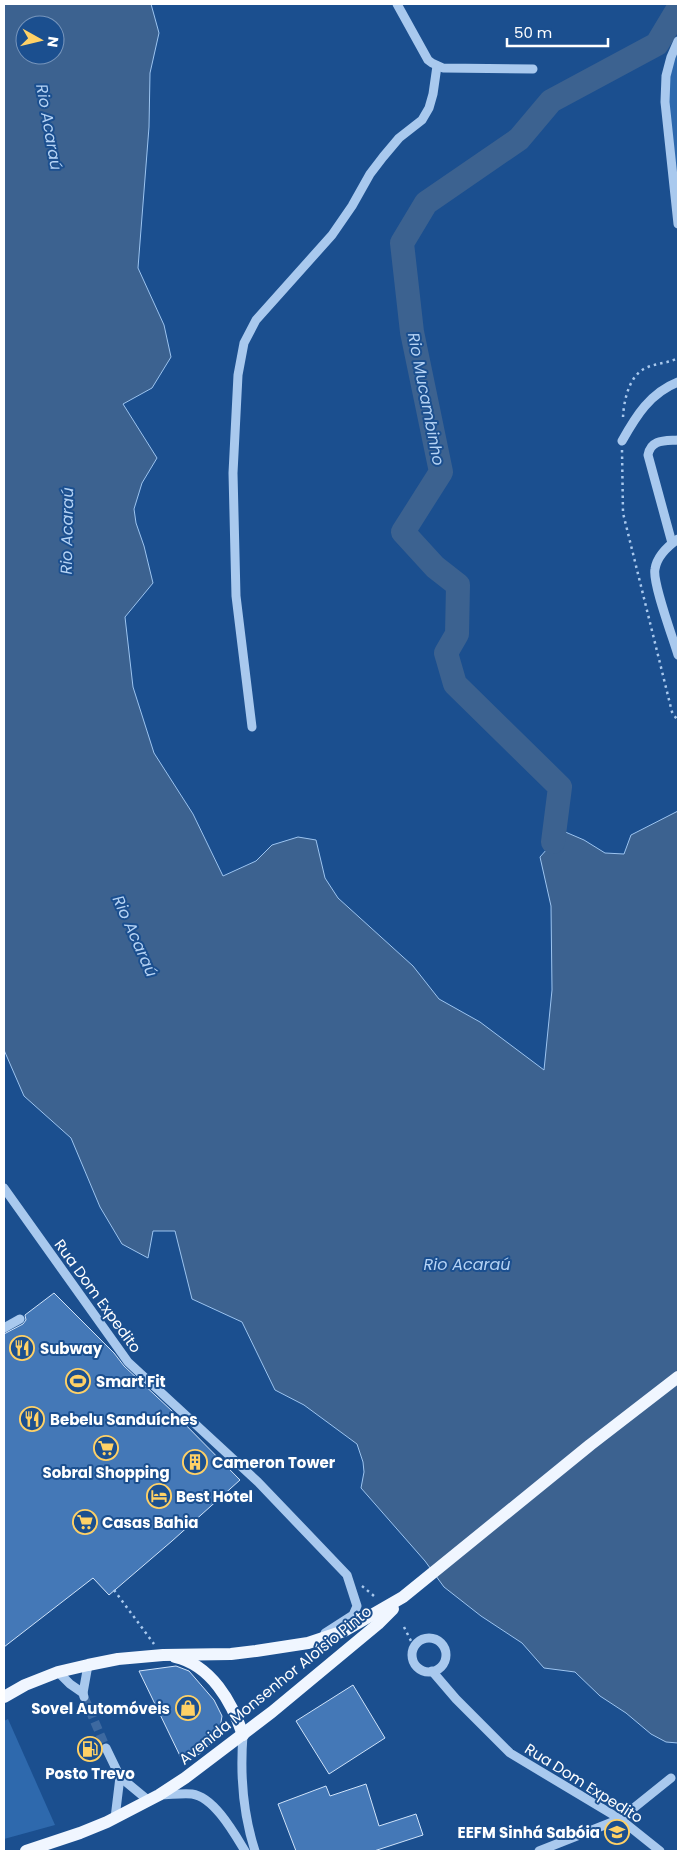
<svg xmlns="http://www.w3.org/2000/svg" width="682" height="1855" font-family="Poppins,sans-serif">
<rect width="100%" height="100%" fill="#1b4f8f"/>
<g fill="#2e69ad">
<polygon points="678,41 678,224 666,76"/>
<polygon points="8,1719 55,1825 4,1839 4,1721"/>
</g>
<path fill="#3c6290" stroke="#9cc4f0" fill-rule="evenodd" d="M4,4H151L159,33L150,73L149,127L138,268L164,325L171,357L152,388L123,404L157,458L142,483L134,509L136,523L144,546L153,583L125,617L133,687L154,753L193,814L223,876L256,861L272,845L298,837L316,840L325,878L338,898L413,966L439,999L480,1022L544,1070L552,990L551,906L540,857L563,831L584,840L605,853L624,854L631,835L678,811V1743L666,1742L651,1734L626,1713L600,1696L575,1672L544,1668L522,1643L481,1616L444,1587L425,1561L361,1488L364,1472L363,1462L357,1444L304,1405L275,1390L242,1322L192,1299L175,1231H153L148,1258L122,1244L100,1207L71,1138L24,1096L4,1050ZM25,25H55V55H25Z"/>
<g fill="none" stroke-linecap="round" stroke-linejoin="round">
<polyline stroke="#3c6290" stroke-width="24" points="553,842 560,787 455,684 446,653 457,634 458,585 435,567 403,532 441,472 412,332 402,243 426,203 519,139 551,101 657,44 678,9"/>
</g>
<g fill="#4478b7" stroke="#cfe3fa">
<polygon points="54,1293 114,1353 124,1366 172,1411 240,1480 172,1541 109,1595 93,1578 4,1647 4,1334 23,1324 26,1320 25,1315"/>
<polygon points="176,1666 189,1671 214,1700 222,1716 219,1734 201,1753 183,1762 139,1671"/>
<polygon points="353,1685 385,1738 329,1774 296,1721"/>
<polygon points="366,1784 379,1826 416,1814 423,1835 374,1851 296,1851 278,1804 326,1786 330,1796"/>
</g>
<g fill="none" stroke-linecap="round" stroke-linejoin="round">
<polyline stroke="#3d69a0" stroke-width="9" stroke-dasharray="9 4.5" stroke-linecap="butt" points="84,1697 106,1748"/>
<g stroke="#a9c9ee" stroke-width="2.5" stroke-dasharray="2.5 4" stroke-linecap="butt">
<path d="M623,417C624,400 629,374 648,367C658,363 669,363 678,358"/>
<polyline points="622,450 623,513 672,712 678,721"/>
<polyline points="362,1586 374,1596"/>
<polyline points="114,1590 154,1644"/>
<polyline points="404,1627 414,1647"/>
</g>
<g stroke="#a9c9ee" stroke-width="9">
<polyline points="397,4 428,60 432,63 443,68 533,69"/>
<polyline points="678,41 671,57 666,76 665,102 678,224"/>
<path d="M622,441C636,416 650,393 678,382"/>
<path d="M678,539C668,546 657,556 655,569C652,582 673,638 678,655"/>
<path d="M672,543L648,455C651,439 665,441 678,440"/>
<polyline points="252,727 236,596 233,473 238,375 244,343 256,320 332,235 352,206 370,174 383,157 399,138 422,120 429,108 433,94 437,66"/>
<polyline points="4,1188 128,1362 258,1482 347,1575 357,1606 353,1615 325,1633"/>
<polyline points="4,1328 20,1319"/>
<circle cx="429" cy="1655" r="17"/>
<polyline points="432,1671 456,1699 510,1753 620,1819 660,1851"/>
<polyline points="58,1672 70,1684 83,1693"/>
<polyline points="84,1697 83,1693 88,1665"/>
<path d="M243,1735C240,1774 243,1814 255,1851"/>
<polyline points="106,1748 120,1777 149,1801"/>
<path d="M160,1795C170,1795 181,1793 192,1794C214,1797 234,1833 245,1851"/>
<polyline points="115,1818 120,1777"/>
<polyline points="539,1851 620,1819 671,1778"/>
</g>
<g stroke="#f0f6ff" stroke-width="12">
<path d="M175,1657C211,1665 232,1702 243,1735"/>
<polyline points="4,1697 25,1685 58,1672 88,1665 118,1659 163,1655 231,1654 256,1651 308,1643 344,1631 403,1597 590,1445 678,1377"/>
<polyline points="26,1851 80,1833 107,1822 159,1795 185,1778 272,1712 378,1624 393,1609"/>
</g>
</g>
<defs>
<symbol id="restaurant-ring" viewBox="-11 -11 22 22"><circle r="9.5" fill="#1b4f8f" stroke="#ffd166" stroke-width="1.5"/><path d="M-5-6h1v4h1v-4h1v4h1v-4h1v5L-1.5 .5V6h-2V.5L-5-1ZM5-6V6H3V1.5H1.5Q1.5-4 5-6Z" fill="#ffd166"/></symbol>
<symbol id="stadium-ring" viewBox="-11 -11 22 22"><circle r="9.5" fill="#1b4f8f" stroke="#ffd166" stroke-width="1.5"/><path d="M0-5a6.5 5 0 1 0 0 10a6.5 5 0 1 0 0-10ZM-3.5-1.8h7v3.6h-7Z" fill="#ffd166"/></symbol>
<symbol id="supermarket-ring" viewBox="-11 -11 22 22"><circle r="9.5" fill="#1b4f8f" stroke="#ffd166" stroke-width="1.5"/><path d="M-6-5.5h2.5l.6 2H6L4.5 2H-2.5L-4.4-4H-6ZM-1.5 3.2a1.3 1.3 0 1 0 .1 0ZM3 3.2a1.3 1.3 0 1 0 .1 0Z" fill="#ffd166"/></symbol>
<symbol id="building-ring" viewBox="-11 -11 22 22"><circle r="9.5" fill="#1b4f8f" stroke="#ffd166" stroke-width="1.5"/><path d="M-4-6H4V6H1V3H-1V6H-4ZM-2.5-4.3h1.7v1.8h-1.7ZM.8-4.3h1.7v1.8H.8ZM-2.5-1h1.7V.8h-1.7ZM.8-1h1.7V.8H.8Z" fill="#ffd166"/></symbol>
<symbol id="hotel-ring" viewBox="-11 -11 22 22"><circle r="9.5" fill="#1b4f8f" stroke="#ffd166" stroke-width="1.5"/><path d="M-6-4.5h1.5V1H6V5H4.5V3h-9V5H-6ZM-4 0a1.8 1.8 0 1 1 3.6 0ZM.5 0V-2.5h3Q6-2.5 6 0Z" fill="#ffd166"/></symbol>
<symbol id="shop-ring" viewBox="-11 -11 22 22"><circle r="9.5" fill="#1b4f8f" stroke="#ffd166" stroke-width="1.5"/><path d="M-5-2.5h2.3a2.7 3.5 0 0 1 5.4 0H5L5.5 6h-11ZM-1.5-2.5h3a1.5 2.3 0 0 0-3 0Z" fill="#ffd166"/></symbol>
<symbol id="fuel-ring" viewBox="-11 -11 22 22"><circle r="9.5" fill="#1b4f8f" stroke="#ffd166" stroke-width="1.5"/><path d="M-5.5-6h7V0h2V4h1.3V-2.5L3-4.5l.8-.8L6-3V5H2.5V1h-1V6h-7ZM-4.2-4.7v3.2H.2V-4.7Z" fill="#ffd166"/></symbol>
<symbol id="school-ring" viewBox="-11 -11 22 22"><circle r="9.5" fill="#1b4f8f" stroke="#ffd166" stroke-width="1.5"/><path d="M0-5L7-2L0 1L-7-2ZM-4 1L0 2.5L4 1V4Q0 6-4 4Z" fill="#ffd166"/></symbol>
</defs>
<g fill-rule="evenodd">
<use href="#restaurant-ring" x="8" y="1334" width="28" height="28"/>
<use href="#stadium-ring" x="64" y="1367" width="28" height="28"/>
<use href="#restaurant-ring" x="18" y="1405" width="28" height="28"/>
<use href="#supermarket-ring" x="92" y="1434" width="28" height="28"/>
<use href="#building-ring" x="181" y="1448" width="28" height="28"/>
<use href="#hotel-ring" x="145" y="1482" width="28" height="28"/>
<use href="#supermarket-ring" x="71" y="1508" width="28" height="28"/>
<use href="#shop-ring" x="174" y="1694" width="28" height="28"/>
<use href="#fuel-ring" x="76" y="1735" width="28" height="28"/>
<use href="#school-ring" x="603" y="1818" width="28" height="28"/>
</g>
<g text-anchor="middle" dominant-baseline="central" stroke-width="4" stroke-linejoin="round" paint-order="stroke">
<g font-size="15" fill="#fff" stroke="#1b4f8f">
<text transform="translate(98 1296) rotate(54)">Rua Dom Expedito</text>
<text transform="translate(275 1685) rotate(-39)">Avenida Monsenhor Aloísio Pinto</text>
<text transform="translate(584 1783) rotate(32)">Rua Dom Expedito</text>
</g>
<g font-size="15" font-weight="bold" fill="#fff" stroke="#1b4f8f" text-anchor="start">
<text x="40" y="1348">Subway</text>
<text x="96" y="1381">Smart Fit</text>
<text x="50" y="1419">Bebelu Sanduíches</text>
<text x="212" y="1462">Cameron Tower</text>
<text x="106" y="1472" text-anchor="middle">Sobral Shopping</text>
<text x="176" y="1496">Best Hotel</text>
<text x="102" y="1522">Casas Bahia</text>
<text x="170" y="1708" text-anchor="end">Sovel Automóveis</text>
<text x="90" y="1773" text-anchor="middle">Posto Trevo</text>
<text x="600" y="1832" text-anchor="end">EEFM Sinhá Sabóia</text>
</g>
<g font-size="16" font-style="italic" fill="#b5d3f5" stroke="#1b4f8f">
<text transform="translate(49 127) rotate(80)">Rio Acaraú</text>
<text transform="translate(426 399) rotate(79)">Rio Mucambinho</text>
<text transform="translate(67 531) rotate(-89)">Rio Acaraú</text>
<text transform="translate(135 936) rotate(66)">Rio Acaraú</text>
<text x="467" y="1264">Rio Acaraú</text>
</g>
</g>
<rect width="682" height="1855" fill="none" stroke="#ffffff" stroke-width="10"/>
<g transform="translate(40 40) rotate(98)"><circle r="24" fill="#1b4f8f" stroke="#7695bc"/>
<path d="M0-4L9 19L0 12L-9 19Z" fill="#ffd166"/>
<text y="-8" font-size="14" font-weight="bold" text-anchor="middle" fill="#ffffff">N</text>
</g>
<path d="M507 38v8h101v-8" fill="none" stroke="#ffffff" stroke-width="2.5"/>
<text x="514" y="38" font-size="15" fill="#ffffff" stroke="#1b4f8f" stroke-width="4" paint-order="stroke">50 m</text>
</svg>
